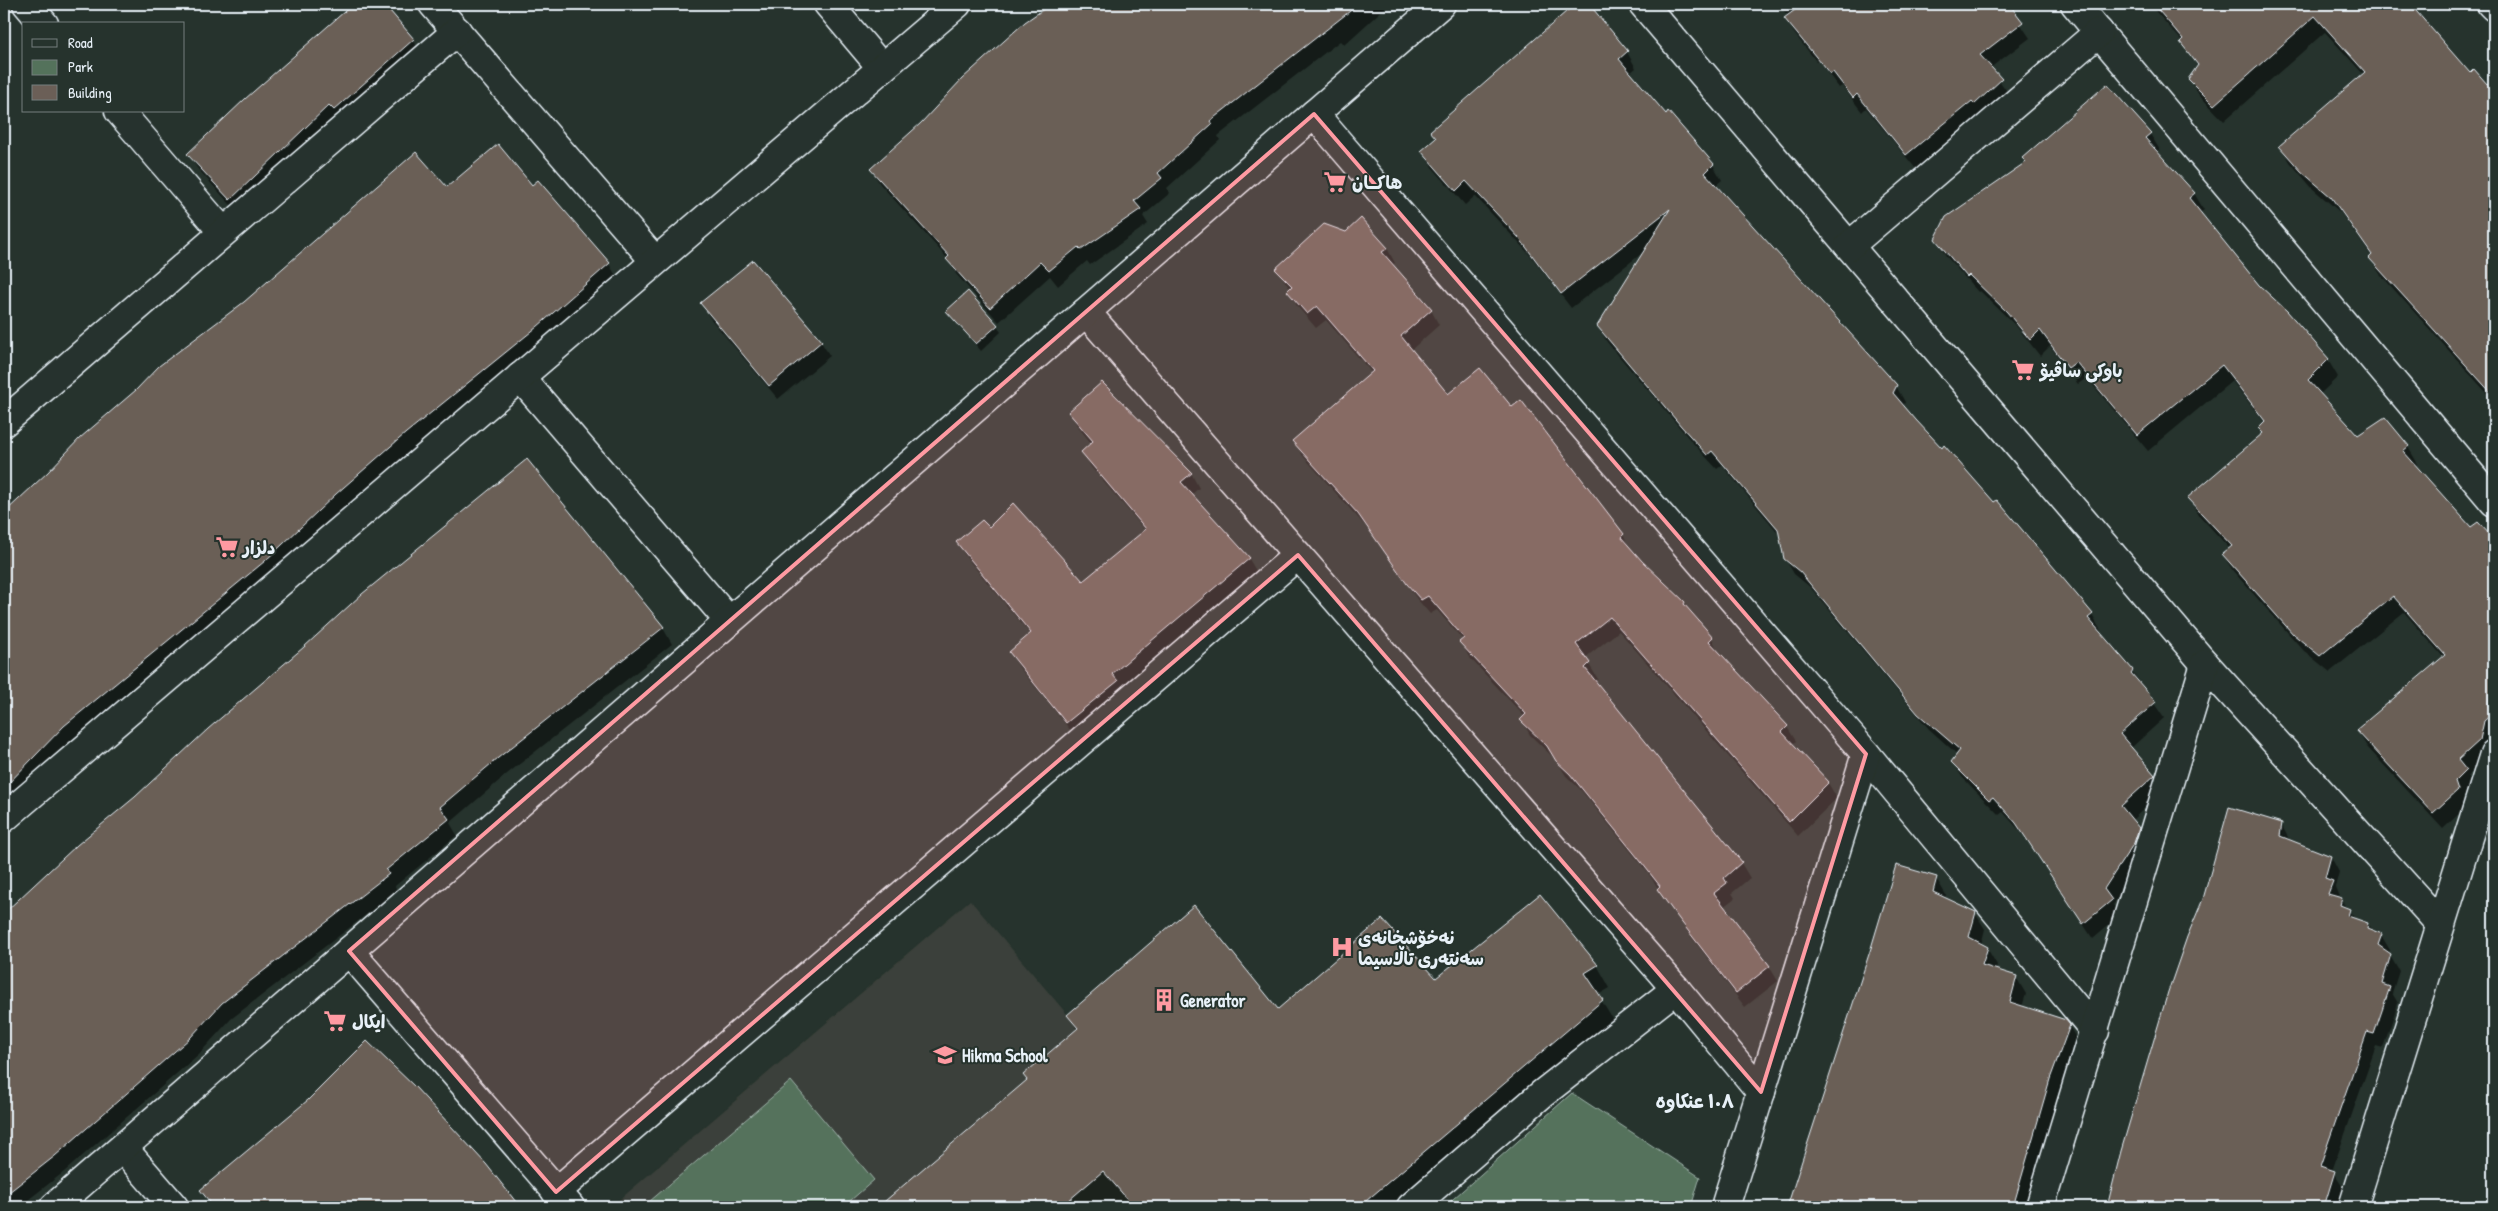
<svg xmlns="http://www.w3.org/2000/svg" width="2498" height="1211" font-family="'Patrick Hand','Playpen Sans Arabic',sans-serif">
<rect width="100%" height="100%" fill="#26332d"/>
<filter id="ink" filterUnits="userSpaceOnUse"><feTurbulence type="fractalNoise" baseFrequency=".02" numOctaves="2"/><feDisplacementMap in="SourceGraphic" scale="10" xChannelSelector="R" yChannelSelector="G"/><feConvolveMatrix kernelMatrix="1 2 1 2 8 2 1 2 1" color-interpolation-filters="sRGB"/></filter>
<g filter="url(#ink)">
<polygon fill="#3b403a" points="970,900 1231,1207 611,1207"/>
<g fill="#54725b" stroke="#9eb2aa">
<polygon points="791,1081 874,1180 843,1207 643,1207"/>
<polygon points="1572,1093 1700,1177 1691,1207 1444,1207"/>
</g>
<g fill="#0007">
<polygon points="355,4 383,4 413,40 422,54 239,214 197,168 189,154 246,100"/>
<polygon points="1054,4 1389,4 1344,45 1340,41 1218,136 1220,140 1167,188 1170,193 1143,216 1148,224 1090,265 1087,261 1058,286 1050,276 999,322 956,274 948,259 880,184 871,169 922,124 1026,23"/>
<polygon points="1577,4 1587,4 1627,52 1636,68 1630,73 1666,116 1713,165 1722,180 1715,186 1896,386 1905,402 1903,407 1994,504 1997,502 2092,615 2101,631 2098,633 2132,671 2164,718 2131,748 2154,776 2163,791 2131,821 2147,845 2143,859 2113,905 2120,916 2093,939 2027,839 2003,812 1999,815 1962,777 1953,762 1958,755 1929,729 1810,587 1794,574 1785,558 1780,535 1722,465 1717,469 1692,442 1607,342 1598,326 1645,251 1571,308 1530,255 1475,196 1465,205 1432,167 1423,151 1437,139 1432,131"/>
<polygon points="1776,4 2007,4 2030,38 1990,68 2009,94 1984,117 1981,114 1916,169 1866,108 1862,112 1842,86 1839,88 1818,60 1816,61 1794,33 1786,18 1789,16"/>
<polygon points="2123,4 2137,4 2129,11"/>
<polygon points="2149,4 2408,4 2470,75 2474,71 2494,94 2494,401 2380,274 2370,258 2372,257 2341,213 2312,188 2290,162 2281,146 2364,75 2325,32 2224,121 2199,95 2190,79 2198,67 2182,41"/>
<polygon points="2150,134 2160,150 2157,152 2194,193 2204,210 2200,213 2258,286 2286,312 2328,360 2338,377 2320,394 2358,437 2385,418 2408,447 2418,464 2415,466 2471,529 2478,524 2494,541 2494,736 2489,757 2468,776 2475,788 2463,798 2466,807 2443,829 2367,747 2357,730 2444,658 2404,612 2330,672 2304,651 2233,571 2223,555 2230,549 2198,514 2189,498 2264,434 2265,423 2232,381 2148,451 2087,378 2078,384 2050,346 2040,356 2018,328 1980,291 1978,292 1946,256 1936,239 2026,164 2023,159"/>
<polygon points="532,186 609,264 618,279 546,342 415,449 344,510 274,577 73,741 4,810 4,710 36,677 19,658 4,671 4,515 447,189"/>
<polygon points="1387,248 1395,263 1392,266 1431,310 1439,325 1411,350 1448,396 1512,408 1521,402 1623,535 1631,550 1684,603 1712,638 1719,654 1787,727 1796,741 1792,745 1828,783 1837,798 1798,836 1619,631 1585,658 1598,679 1595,681 1741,863 1750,878 1732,893 1735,898 1723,907 1769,966 1778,981 1745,1007 1689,934 1648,873 1580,789 1566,776 1557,761 1530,735 1522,720 1525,717 1469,657 1461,642 1463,640 1437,610 1430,614 1417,599 1368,529 1303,456 1294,441 1372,373 1326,320 1316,328 1297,306 1288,291 1290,289 1277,269"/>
<polygon points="753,262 821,342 830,356 778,399 710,318 702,304"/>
<polygon points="947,311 997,325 1001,332 981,351"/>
<polygon points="2494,403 2494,411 2491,406"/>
<polygon points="1070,413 1191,473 1199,488 1191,495 1249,559 1258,574 1121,688 1126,696 1076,737 1019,667 1010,652 1031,635 966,557 957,542 989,528 1083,582 1146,531 1091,467 1083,452 1092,444 1078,427"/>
<polygon points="663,628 672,644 507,774 450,823 457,835 395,886 397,891 231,1019 199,1054 64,1172 19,1207 4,1207 4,915 78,846"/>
<polygon points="2281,824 2290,841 2331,857 2339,872 2335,887 2340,899 2356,920 2368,924 2372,931 2381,935 2390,950 2389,954 2399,971 2392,993 2398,1003 2383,1048 2376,1046 2332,1171 2343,1187 2337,1207 2108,1207 2145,1073"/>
<polygon points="1936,878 1946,895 1945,899 1975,913 1985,929 1981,945 1987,948 1997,965 1995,971 2016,977 2026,994 2022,1007 2069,1026 2079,1043 2059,1096 2027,1207 1789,1207 1873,948"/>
<polygon points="1540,895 1597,965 1610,988 1598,995 1615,1023 1398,1207 880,1207 1028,1081 1077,1030 1069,1015 1278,1010 1436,980"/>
<polygon points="485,1165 520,1207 212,1207 201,1190"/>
</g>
<g fill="#6b5f57" stroke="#e8f1f8">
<polygon points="353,4 384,4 414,39 334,110 329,105 230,200 187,154 245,99"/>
<polygon points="1051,4 1359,4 1210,121 1212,124 1158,173 1162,178 1134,201 1141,209 1081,250 1078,247 1049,271 1040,262 990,308 946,259 949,256 870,169 921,123 962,79 1025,22"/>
<polygon points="1575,4 1589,4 1628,51 1619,59 1666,114 1668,111 1714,164 1705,173 1897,385 1893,393 1916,420 1942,448 1944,445 1994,502 1997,500 2093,614 2088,618 2133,670 2131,673 2156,702 2120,734 2155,775 2121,806 2139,828 2134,843 2104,889 2112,900 2083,924 2016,823 1993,797 1989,800 1951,762 1960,750 1918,714 1800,572 1784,559 1778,529 1712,451 1707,455 1681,426 1597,326 1670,209 1561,294 1520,239 1466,181 1456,191 1421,151 1436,138 1430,131"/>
<polygon points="1803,4 2009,4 2023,22 1980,55 2002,79 1975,104 1972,101 1906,155 1857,94 1853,98 1833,72 1830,74 1784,18"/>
<polygon points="2153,4 2410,4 2470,73 2474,69 2494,92 2494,396 2369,258 2372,255 2331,197 2301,171 2279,146 2365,72 2315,16 2214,105 2188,79 2198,65 2180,42 2183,39"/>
<polygon points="2107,84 2151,133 2145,138 2195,193 2189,198 2259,285 2287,311 2329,359 2308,380 2358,435 2385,417 2409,446 2403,451 2471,527 2478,522 2494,539 2494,684 2488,705 2494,712 2484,721 2480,740 2458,760 2466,770 2455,781 2458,790 2433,813 2356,730 2445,655 2393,596 2320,656 2293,634 2222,554 2232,546 2187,498 2263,433 2258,428 2265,421 2222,365 2137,435 2076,362 2068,368 2040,330 2030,340 2007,312 1969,275 1967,277 1935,239 1946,217 2026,162 2022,158"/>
<polygon points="498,144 532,185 538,180 610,263 537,327 406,433 336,494 265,561 64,726 4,788 4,513 48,472 80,438 136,390 159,366 244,302 416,152 447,187"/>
<polygon points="1361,218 1388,248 1382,252 1432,309 1401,336 1448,394 1480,368 1512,407 1521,400 1624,534 1621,537 1642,561 1685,602 1684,604 1713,637 1709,641 1788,726 1782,732 1829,782 1789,822 1610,617 1576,644 1590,663 1585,668 1742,862 1724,878 1727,883 1714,893 1770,966 1736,993 1679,919 1657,889 1660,886 1638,858 1570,774 1556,761 1547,746 1520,720 1526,714 1459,642 1464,638 1428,596 1421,600 1407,584 1358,514 1292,441 1373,371 1317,306 1307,314 1287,291 1292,286 1275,269 1324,224 1346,232"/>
<polygon points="753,260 822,341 769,386 700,303"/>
<polygon points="968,291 998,325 976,344 946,311"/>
<polygon points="1102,382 1192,473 1181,482 1250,558 1112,674 1118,681 1066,723 1009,652 1031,633 956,542 982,520 989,527 1013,503 1083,581 1146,529 1081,452 1093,441 1068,412"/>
<polygon points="527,459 664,627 498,758 440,807 449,819 386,870 389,874 222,1003 190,1038 55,1156 4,1196 4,913 77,845 135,797 208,729 304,647 362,594"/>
<polygon points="2229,807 2282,823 2280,836 2331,856 2325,878 2333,881 2328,894 2342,898 2340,905 2350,909 2348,916 2368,923 2367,928 2382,934 2378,945 2391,954 2382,984 2390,987 2374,1034 2367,1032 2320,1166 2335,1171 2324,1207 2107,1207 2121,1151 2168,992 2187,937 2203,899"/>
<polygon points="1896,865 1937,877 1933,892 1976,912 1969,937 1988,947 1982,965 2017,976 2010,1002 2066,1020 2070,1025 2050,1079 2013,1207 1787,1207 1871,948"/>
<polygon points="1540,894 1598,965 1585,973 1603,1000 1359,1207 1134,1207 1103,1171 1061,1207 878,1207 1027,1080 1023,1075 1078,1028 1067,1015 1194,905 1278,1009 1382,919 1436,978"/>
<polygon points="367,1041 415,1087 486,1164 520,1207 214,1207 200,1190 308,1100"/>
</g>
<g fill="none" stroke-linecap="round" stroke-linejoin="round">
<defs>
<g id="minor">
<polyline points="27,4 44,24"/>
<polyline points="433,4 655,261"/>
<polyline points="828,4 882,68"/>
<polyline points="1643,4 2205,664 2440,924"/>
<polyline points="2075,4 2494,502"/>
<polyline points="2491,4 2494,7"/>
<polyline points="119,111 223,232"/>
<polyline points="1314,114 1866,754 2095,1031"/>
<polyline points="1849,246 2099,32"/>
<polyline points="1086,312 1676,989 1761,1092"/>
<polyline points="520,377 729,621"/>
<polyline points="4,422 457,31"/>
<polyline points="4,818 957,4"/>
<polyline points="349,951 570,1207"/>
<polyline points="123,1148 174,1207"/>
<polyline points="556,1192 1298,555"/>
<polyline points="54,1207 1441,4"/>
<polyline points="1411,1207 1542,1094 1676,989"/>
<polyline points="1725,1207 1866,754"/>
<polyline points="2040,1207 2205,664"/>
<polyline points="2353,1207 2494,754"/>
</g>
</defs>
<use href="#minor" stroke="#e8f1f8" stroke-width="31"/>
<use href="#minor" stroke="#26332d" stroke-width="28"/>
</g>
</g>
<path fill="#ff9aa2" fill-opacity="0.2" stroke="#ff9aa2" stroke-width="4" stroke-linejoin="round" d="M1314,114L1866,754L1761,1092L1298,555L556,1192L349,951Z"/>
<defs>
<symbol id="supermarket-bare" viewBox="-9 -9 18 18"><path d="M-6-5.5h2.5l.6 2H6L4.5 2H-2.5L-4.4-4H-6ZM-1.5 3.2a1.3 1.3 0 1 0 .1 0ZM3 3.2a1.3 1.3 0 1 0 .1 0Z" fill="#ff9aa2" stroke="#26332d" stroke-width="2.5" paint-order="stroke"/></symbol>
<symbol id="hospital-bare" viewBox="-9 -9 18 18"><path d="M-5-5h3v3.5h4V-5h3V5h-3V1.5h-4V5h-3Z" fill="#ff9aa2" stroke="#26332d" stroke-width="2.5" paint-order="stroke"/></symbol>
<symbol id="building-bare" viewBox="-9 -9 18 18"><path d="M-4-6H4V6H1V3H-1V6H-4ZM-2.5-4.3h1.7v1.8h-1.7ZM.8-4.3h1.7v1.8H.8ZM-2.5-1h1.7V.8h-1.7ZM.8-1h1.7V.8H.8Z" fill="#ff9aa2" stroke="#26332d" stroke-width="2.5" paint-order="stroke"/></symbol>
<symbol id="school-bare" viewBox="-9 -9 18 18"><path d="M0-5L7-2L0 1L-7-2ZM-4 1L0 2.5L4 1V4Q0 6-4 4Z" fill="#ff9aa2" stroke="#26332d" stroke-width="2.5" paint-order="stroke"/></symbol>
</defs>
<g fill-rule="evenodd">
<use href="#supermarket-bare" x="1319" y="166" width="32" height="32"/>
<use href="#supermarket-bare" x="2007" y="354" width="32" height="32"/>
<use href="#supermarket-bare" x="211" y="531" width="32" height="32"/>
<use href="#hospital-bare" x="1326" y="931" width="32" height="32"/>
<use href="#building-bare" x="1148" y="984" width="32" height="32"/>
<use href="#supermarket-bare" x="319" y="1005" width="32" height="32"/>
<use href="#school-bare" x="929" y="1039" width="32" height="32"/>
</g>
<g text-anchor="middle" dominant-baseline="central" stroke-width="4" stroke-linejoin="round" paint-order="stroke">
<g font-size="18" font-weight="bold" fill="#e8f1f8" stroke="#26332d" text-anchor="start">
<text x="1352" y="182">هاكــان</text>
<text x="2040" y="370">باوکی ساڤیۆ</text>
<text x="243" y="547">دلزار</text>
<text x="1358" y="937">نەخۆشخانەی<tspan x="1358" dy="21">سەنتەری تاڵاسیما</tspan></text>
<text x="1180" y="1000">Generator</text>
<text x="352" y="1021">ايكال</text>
<text x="962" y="1055">Hikma School</text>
</g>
<g font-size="19" font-weight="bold" fill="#e8f1f8" stroke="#26332d">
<text x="1695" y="1101">١٠٨ عنکاوە</text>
</g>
</g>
<rect width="2498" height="1211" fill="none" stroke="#26332d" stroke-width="20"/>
<rect x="10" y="10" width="2478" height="1191" fill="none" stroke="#e8f1f8" stroke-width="2" filter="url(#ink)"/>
<rect x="22" y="22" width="162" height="90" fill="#26332d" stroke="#747f7e"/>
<rect x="32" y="39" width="25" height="8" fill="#26332d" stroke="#747f7e"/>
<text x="68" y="48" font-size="15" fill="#e8f1f8">Road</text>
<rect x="32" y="60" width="25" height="15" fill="#54725b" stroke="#747f7e"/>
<text x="68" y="72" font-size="15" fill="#e8f1f8">Park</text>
<rect x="32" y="85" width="25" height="15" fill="#6b5f57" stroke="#747f7e"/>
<text x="68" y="98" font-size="15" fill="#e8f1f8">Building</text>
</svg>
